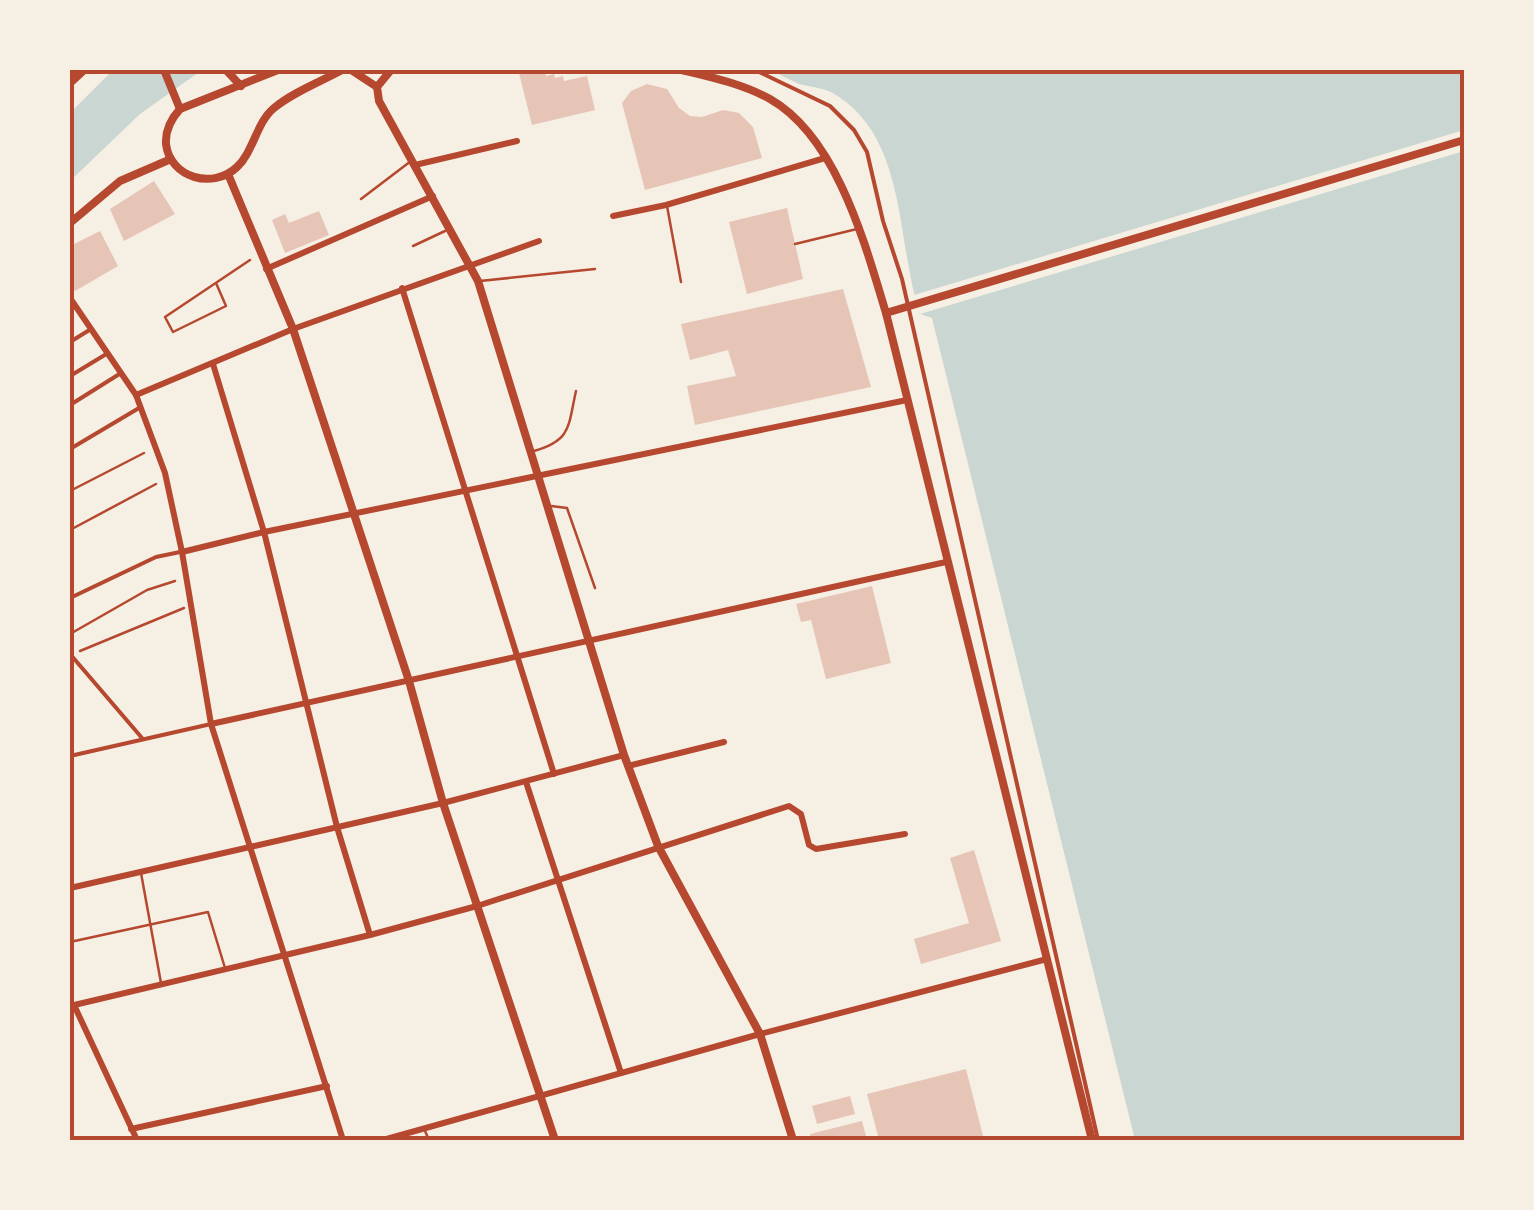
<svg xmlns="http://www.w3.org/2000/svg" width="1534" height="1210" font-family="'Exo 2',sans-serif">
<rect width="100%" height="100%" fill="#f6efe4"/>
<g fill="#c9d6d2">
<polygon points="113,70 202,70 140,114 70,181 70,113"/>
<path d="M771,70H1464V1140H1135L932,318L920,314C896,242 908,140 836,95C826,88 811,87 799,84C790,80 781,75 771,70Z"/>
</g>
<polygon fill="#f6efe4" points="1464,130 1464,151 920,314 914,295"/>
<g fill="#e6c5b7">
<polygon points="532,70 536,74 545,72 546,76 554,74 555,78 563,76 564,81 587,76 595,110 532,125 519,73"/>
<polygon points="647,84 667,89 679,108 690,116 702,117 723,110 739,113 753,127 762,158 645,190 622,103 631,91"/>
<polygon points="154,181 175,214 124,241 110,209"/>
<polygon points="787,208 803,279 747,294 729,222"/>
<polygon points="319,211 329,235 285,253 272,220 285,214 289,223"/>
<polygon points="100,231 118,266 75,291 70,283 70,246"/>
<polygon points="843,289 871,387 695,425 687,386 736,376 728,350 690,360 681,324"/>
<polygon points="872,586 891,663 826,679 811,620 801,622 796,604"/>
<polygon points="974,850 1001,941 921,964 914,939 969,923 950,858"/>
<polygon points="966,1069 984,1140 879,1140 867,1094"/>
<polygon points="850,1096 855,1114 817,1124 812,1106"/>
<polygon points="862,1121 867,1140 811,1140 810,1134"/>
</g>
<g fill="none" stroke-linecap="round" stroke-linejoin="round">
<g stroke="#b5482f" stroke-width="2.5">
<polyline points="216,283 226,306 173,332 165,317 250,260"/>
<polyline points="70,491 144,453"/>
<polyline points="70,530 156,484"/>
<polyline points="70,634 147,590 175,581"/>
<polyline points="80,651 184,608"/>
</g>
<g stroke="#b5482f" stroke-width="2.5">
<polyline points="361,199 411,161"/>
<polyline points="667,206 681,282"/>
<polyline points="795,244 857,229"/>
<polyline points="413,246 445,231"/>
<polyline points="480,281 595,269"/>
<path d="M534,451C572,440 568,426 576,391"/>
<polyline points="551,506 567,508 595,588"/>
<polyline points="141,873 161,983"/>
<polyline points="70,942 208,912 225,968"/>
<polyline points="425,1131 429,1140"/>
</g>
<g stroke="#b5482f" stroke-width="4">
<polyline points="755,70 830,106 854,130 867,152 883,221 902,279 1098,1140"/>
<polyline points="70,342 91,329"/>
<polyline points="70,376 108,353"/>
<polyline points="70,405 121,373"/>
<polyline points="70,449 139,408"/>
<polyline points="70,598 156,557 180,552"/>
<polyline points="70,654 142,738"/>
<polyline points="70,756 211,724"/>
</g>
<g stroke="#b5482f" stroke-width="6">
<polyline points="415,165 517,141"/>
<polyline points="613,216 666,205 825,158"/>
<polyline points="266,269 433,196"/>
<polyline points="402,288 554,774"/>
<polyline points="70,298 136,395 165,473 182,552 211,724 343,1140"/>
<polyline points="213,364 264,532 337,827 370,935"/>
<polyline points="136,395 293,329 539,241"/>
<polyline points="182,552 264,532 907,400"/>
<polyline points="211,724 946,562"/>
<polyline points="628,766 724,742"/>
<polyline points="526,782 621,1073"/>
<polyline points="70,888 443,803 624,755"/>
<polyline points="74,1005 137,1140"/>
<polyline points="70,1006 370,935 477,906 789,806 801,814 809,845 816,849 905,834"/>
<polyline points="131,1129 327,1086"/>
<polyline points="383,1140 760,1034 1047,959"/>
</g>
<g stroke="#b5482f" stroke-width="8">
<polyline points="351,70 377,87"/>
<polyline points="391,70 377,87 379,101 478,281 624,755 658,846 760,1034 793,1140"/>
</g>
<g stroke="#b5482f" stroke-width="8">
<polyline points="164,70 180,109"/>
<polyline points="226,70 241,86"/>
<path d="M278,70L180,109C171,119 165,130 166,144C170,178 213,190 237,167C254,151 256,123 274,108C293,92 320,82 342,70"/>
<path d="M682,70C711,77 743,84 770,99C837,137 865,244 886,313L1092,1140"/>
<polyline points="70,83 84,70"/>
<polyline points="228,174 293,329 409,681 443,803 555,1140"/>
<polyline points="70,223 120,181 171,159"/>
<polyline points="886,313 1464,140"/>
</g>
</g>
<rect width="1534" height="1210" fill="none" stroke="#f6efe4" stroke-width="145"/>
<rect x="72" y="72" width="1390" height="1066" fill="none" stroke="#b5482f" stroke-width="4"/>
</svg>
